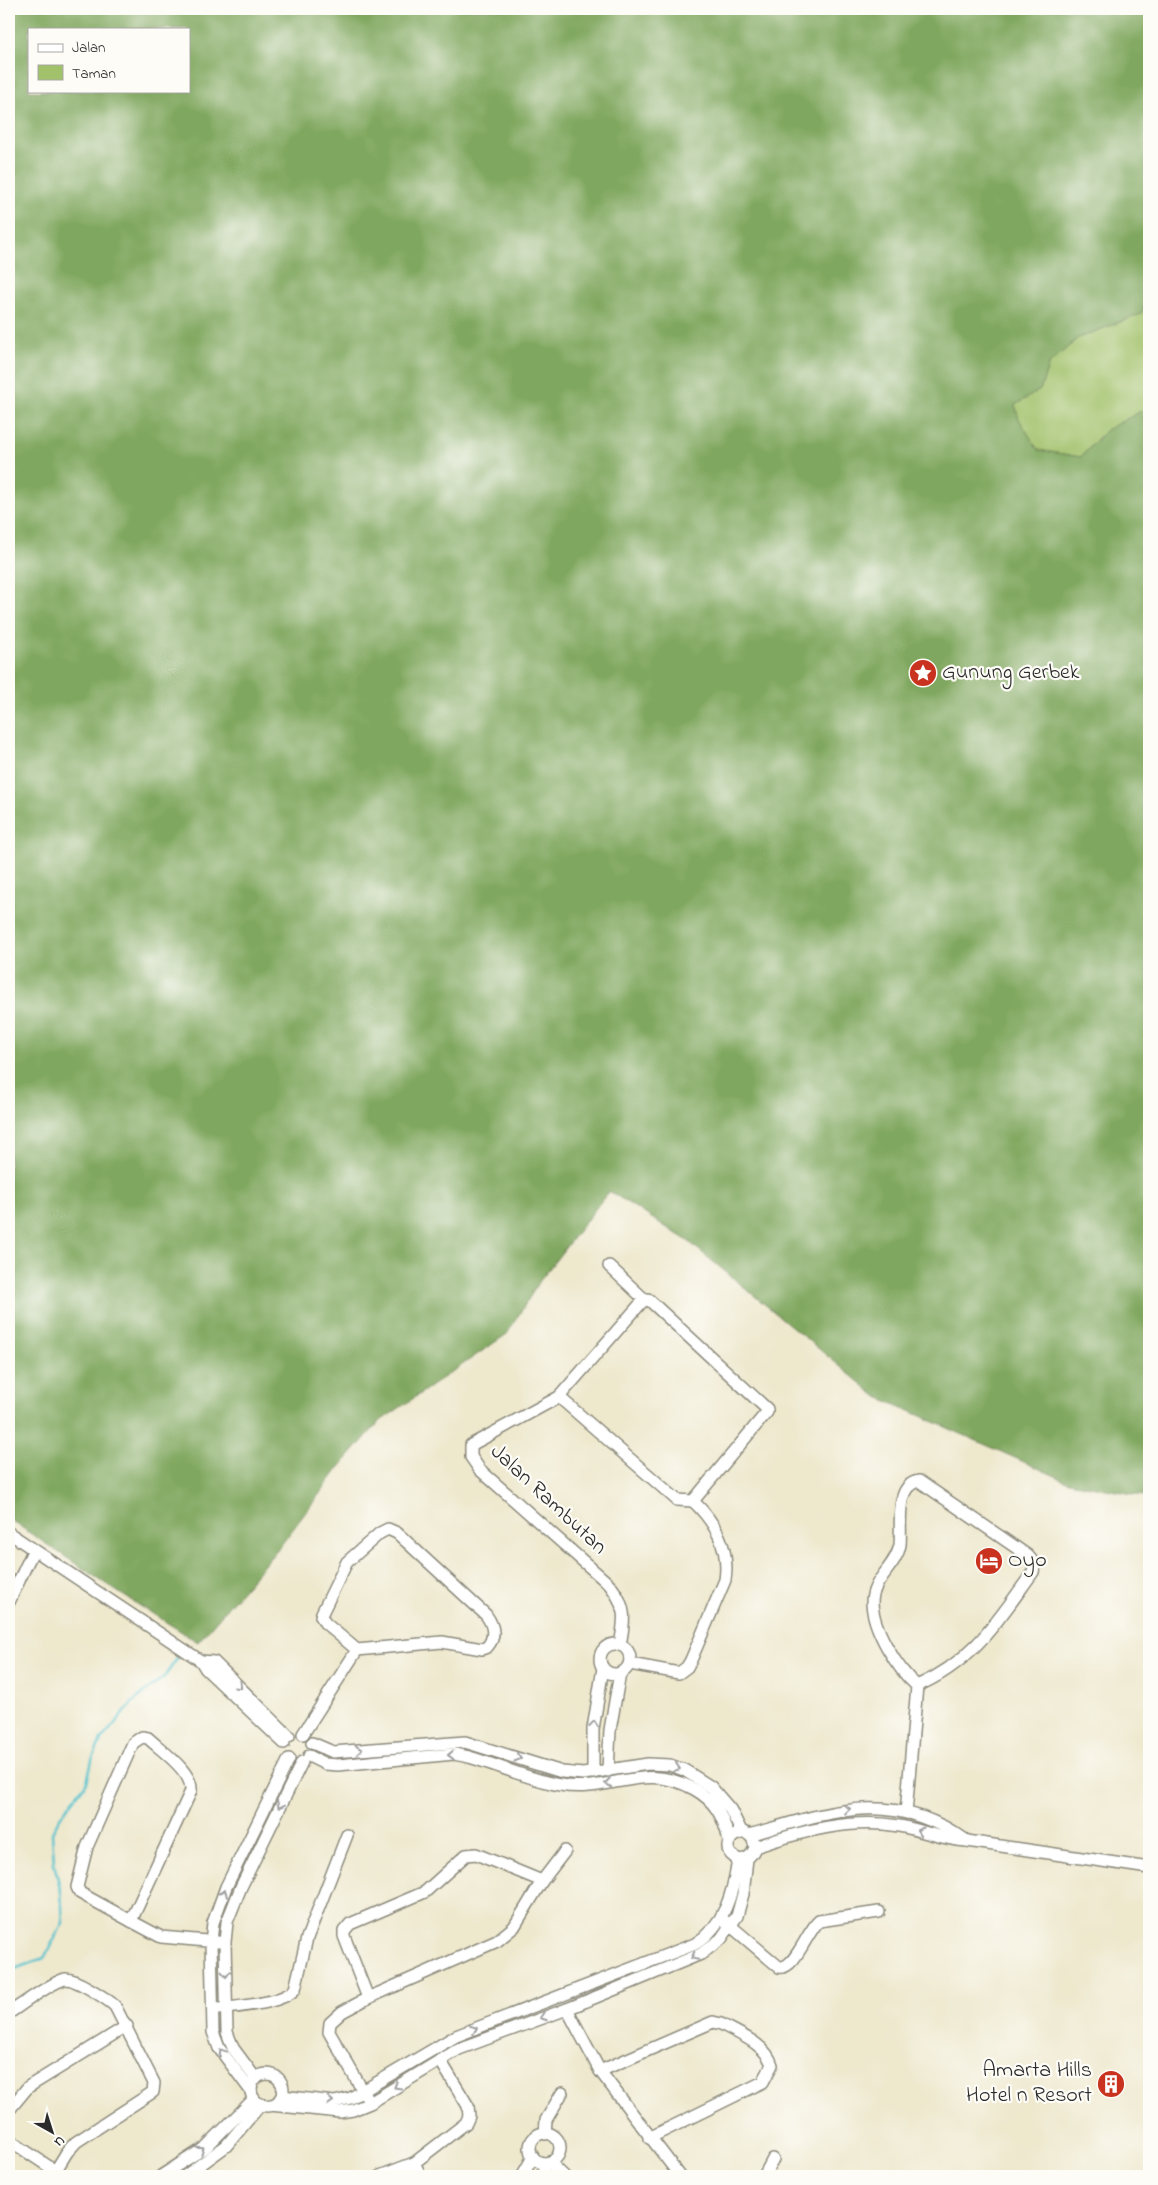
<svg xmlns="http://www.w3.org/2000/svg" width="1158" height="2185" font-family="'Indie Flower',sans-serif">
<rect width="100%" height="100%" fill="#fdfcf7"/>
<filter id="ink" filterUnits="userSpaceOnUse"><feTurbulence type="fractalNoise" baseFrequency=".02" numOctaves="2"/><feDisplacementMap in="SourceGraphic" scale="10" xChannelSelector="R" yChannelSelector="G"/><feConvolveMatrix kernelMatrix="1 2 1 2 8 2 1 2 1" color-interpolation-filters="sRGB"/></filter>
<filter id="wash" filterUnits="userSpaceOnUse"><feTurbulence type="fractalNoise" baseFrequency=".0096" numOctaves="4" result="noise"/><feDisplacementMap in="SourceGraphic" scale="20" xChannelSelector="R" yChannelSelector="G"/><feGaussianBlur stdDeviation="1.12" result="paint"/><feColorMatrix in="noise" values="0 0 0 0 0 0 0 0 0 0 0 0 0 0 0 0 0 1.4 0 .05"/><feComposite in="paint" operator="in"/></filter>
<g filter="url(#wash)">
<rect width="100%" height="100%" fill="#eee8cd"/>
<polygon fill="#a1c16a" stroke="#66764a" points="1149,296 1149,407 1106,430 1081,457 1038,450 1019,419 1015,405 1040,390 1049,364 1078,338 1141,314"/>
<path fill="#80a75e" stroke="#566944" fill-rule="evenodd" d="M9,9H1149V296L1141,314L1078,338L1049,364L1040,390L1015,405L1019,419L1038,450L1081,457L1106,430L1149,407V1497L1069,1482L876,1396L688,1241L609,1191L539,1282L507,1334L379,1422L339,1468L281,1545L198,1642L121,1594L9,1519ZM29,29H189V91H29Z"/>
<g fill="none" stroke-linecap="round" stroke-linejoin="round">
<polyline stroke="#56c3ce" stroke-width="2.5" points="9,1971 44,1958 63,1923 61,1892 54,1863 52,1833 60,1817 87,1782 92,1760 101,1740 133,1702 165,1676 181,1653"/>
</g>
</g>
<g filter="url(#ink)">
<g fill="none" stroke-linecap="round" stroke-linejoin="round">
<defs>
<g id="minor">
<polyline points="609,1266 644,1299"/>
<polyline points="559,1397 677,1500 693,1501"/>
<path d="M388,1529L397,1533L486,1615C494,1626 496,1637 487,1647L482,1649L442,1642L357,1650L325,1623L321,1616L322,1613L347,1562L380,1533Z"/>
<polyline points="9,1533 201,1661 206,1669 284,1743"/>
<polyline points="9,1602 33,1551"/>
<circle cx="615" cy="1659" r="15"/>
<path d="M620,1645C625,1619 627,1607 610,1585L480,1470L471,1457V1445L559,1397L642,1302L648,1299L767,1409V1412L693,1501"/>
<polyline points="201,1661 214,1662 289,1736"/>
<path d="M630,1664L679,1673L687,1667L691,1660L725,1580C730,1547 715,1522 693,1501"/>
<polyline points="303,1734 357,1650"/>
<path d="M142,1737L148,1738C162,1751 193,1772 191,1791L131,1921L80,1893L77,1887L87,1847L133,1743Z"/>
<polyline points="312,1743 333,1752 465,1742 562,1772 583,1774 648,1764 670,1765 684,1770 711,1787 730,1809 742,1833"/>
<path d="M309,1756L325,1764L338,1765L454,1754L469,1757C497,1765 532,1780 560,1785C611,1794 643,1761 694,1789C716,1801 724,1818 729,1841"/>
<polyline points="608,1771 610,1730 620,1673"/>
<polyline points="593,1773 593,1729 603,1668"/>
<path d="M906,1813L917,1686C897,1669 873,1629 872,1603C872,1579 896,1567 900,1545C902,1526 894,1485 919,1481L1027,1555C1033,1561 1035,1564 1033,1572C998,1620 974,1661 917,1686"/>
<path d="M749,1835C829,1812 892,1787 967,1841"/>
<path d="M755,1847C750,1816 714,1843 734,1857C744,1864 752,1856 755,1847C801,1831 850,1818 899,1826C923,1830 943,1840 967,1841L1149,1868"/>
<polyline points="131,1921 161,1937 218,1942"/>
<path d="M725,1921L779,1967C795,1970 807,1931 819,1921L879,1912"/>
<polyline points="368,1998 344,1936 344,1931 350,1924 425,1892 466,1855 476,1854 542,1881"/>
<path d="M219,2009C239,2006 282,2004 295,1989L307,1938L347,1835"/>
<polyline points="567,2009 600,2071 680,2176"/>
<path d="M9,2013C21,2005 52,1982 65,1979C75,1978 107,1999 115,2006L154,2083L153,2092L76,2142L67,2152L56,2170"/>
<path d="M600,2071L713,2022L721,2024C739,2034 766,2044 772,2065L763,2082L649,2138"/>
<circle cx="267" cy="2090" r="16"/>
<polyline points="256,2079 233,2048 227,2032 225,1942 227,1922 241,1887 302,1762"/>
<polyline points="251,2091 219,2048 213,2032 211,1942 213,1923 226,1887 289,1759"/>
<path d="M282,2096L334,2102L351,2098L456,2036L695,1944C725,1925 733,1893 738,1860"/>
<polyline points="367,2098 329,2032 330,2023 342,2012 368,1998 497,1941 514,1927 542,1881 565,1851"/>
<polyline points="270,2105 340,2112 353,2110 370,2103 459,2049 567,2009 701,1954 721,1939 737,1916 743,1894 747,1859"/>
<polyline points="9,2110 28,2087 127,2026"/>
<circle cx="545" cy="2148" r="15"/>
<polyline points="545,2134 546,2120 562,2093"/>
<polyline points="9,2140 63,2176"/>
<polyline points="549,2162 564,2176"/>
<polyline points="414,2163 421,2176"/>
<polyline points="161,2176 206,2147 254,2099"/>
<polyline points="185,2176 226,2146 261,2104"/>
<polyline points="380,2176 414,2163 466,2123 469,2116 468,2106 440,2060"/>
<polyline points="522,2176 533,2157"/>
<polyline points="544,2176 544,2163"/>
<polyline points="764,2176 773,2159"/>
</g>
</defs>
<use href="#minor" stroke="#8c8a7c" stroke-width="14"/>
<use href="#minor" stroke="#fff" stroke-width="11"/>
</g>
<defs><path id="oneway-chevron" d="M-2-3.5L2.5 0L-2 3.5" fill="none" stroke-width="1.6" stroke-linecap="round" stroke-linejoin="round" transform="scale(1.25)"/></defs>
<g stroke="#a0a0a0">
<use href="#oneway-chevron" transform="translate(239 1686) rotate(44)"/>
<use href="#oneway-chevron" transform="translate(594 1724) rotate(-83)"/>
<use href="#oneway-chevron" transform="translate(359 1750) rotate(-5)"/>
<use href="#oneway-chevron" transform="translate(451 1755) rotate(178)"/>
<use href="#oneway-chevron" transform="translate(518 1758) rotate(17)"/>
<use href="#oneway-chevron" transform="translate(677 1768) rotate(18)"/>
<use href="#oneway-chevron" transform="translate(608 1783) rotate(171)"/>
<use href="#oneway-chevron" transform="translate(280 1805) rotate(116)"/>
<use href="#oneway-chevron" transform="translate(847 1809) rotate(-7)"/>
<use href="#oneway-chevron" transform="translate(920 1831) rotate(-163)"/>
<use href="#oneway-chevron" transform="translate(224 1893) rotate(-66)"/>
<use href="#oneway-chevron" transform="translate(694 1957) rotate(154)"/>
<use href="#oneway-chevron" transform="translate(226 1974) rotate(89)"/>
<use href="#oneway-chevron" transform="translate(543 2017) rotate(160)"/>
<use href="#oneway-chevron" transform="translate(474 2029) rotate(-21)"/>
<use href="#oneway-chevron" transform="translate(222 2052) rotate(-124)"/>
<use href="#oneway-chevron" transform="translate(397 2086) rotate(149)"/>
<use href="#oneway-chevron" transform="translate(330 2101) rotate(3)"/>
<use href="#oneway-chevron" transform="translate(201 2150) rotate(-35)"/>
</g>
</g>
<defs>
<symbol id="sight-disc" viewBox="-11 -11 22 22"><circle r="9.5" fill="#c8321e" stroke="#fdfcf7"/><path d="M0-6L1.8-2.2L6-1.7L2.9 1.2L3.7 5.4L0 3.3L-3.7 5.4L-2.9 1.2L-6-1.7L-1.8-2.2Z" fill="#fff"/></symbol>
<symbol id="hotel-disc" viewBox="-11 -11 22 22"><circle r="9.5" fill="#c8321e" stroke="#fdfcf7"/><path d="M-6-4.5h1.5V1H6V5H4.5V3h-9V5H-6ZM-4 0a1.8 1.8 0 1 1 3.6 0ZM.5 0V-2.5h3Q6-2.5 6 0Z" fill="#fff"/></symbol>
<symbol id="building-disc" viewBox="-11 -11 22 22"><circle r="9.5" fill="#c8321e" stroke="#fdfcf7"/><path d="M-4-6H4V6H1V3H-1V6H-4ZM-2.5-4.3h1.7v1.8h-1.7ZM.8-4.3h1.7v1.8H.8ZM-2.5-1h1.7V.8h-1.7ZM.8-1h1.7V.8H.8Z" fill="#fff"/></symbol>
</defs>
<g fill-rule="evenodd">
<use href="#sight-disc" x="907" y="657" width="32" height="32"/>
<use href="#hotel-disc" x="973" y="1545" width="32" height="32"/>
<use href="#building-disc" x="1095" y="2068" width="32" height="32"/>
</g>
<g text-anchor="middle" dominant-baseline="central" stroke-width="4.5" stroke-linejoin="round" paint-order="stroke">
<g font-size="22" fill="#2b2b2b" stroke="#fdfcf7" text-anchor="start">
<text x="942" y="673">Gunung Gerbek</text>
<text x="1008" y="1561">Oyo</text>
<text x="1092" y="2071" text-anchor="end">Amarta Hills<tspan x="1092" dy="25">Hotel n Resort</tspan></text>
</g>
<g font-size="22" fill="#2b2b2b" stroke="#fdfcf7">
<text transform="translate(548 1500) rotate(43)">Jalan Rambutan</text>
</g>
</g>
<rect width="1158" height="2185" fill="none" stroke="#fdfcf7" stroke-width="30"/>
<rect x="28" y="28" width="162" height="65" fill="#fdfcf7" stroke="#a9a8a5"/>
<rect x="38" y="44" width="25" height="8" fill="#ffffff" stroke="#a9a8a5"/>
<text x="72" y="52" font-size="15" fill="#2b2b2b">Jalan</text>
<rect x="38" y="65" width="25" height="15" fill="#a1c16a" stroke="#a9a8a5"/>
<text x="72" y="78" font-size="15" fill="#2b2b2b">Taman</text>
<g transform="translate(52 2132) rotate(141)" stroke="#fdfcf7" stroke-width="4" paint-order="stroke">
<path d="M0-4L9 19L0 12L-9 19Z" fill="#2b2b2b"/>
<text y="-8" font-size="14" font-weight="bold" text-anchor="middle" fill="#2b2b2b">U</text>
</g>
</svg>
